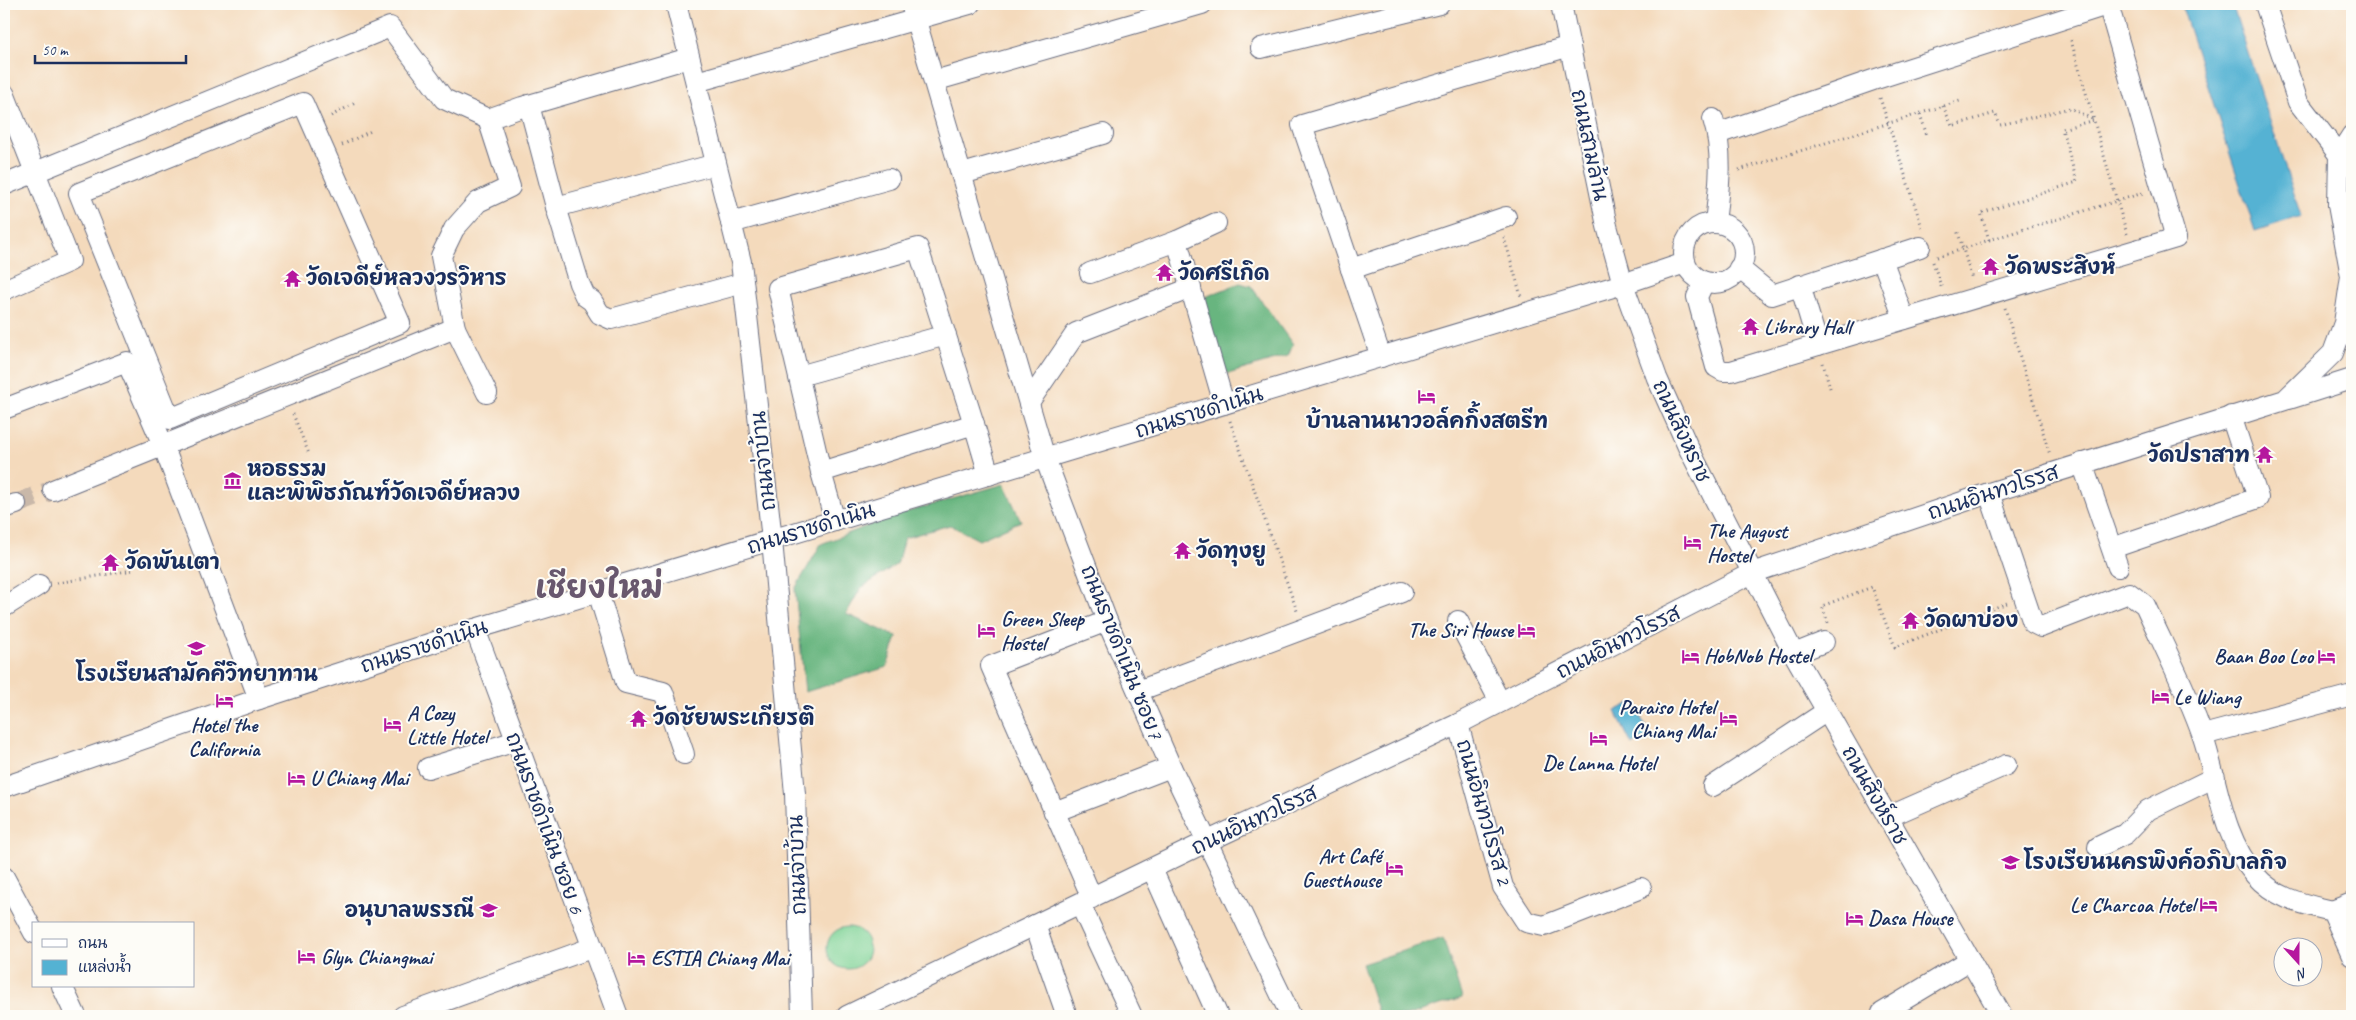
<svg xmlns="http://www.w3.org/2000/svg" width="2356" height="1020" font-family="Caveat,'Playpen Sans Thai',sans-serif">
<rect width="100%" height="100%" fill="#fdfcf7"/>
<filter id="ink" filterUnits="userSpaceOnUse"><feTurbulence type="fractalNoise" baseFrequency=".02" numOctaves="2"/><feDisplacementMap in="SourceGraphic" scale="10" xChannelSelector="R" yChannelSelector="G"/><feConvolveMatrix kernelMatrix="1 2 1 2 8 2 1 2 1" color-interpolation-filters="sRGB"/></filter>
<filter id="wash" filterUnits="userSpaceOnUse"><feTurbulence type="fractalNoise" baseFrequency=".0096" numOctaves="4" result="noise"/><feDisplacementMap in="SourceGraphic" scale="20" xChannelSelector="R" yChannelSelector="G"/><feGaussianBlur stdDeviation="1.12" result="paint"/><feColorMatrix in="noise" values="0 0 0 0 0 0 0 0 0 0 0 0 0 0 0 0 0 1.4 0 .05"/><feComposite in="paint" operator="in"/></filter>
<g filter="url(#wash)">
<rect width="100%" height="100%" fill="#f4dabc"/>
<circle fill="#7fd396" stroke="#4d817a" cx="848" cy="948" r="21"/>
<g fill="#67b57f" stroke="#41726e">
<polygon points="1240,283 1251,286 1293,345 1288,356 1228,374 1220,367 1202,305 1205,297"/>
<polygon points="1004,484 1021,521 979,540 950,525 904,538 897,564 861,588 846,614 897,637 887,667 805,692 795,589 821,544 893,516"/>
<polygon points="1443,938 1462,998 1406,1016 1379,1016 1362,964"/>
</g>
<g fill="#54b2d3" stroke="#387098">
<polygon points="2192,4 2232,4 2301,216 2255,231 2182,7"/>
<polygon points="1633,702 1650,735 1632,745 1615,711"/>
</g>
</g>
<g filter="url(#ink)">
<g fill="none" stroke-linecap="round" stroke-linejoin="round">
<polyline stroke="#c9b8a9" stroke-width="20" stroke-dasharray="20 10" stroke-linecap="butt" points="16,504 53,490"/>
<defs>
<g id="minor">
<polyline points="676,4 741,262 772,540 795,794 802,1016"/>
<polyline points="911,4 1045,458 1107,621 1171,767 1291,1016"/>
<polyline points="1561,4 1607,226 1623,284 1657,378 1688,447 1794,654 2002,1016"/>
<polyline points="2265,4 2298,102 2339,155"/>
<polyline points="1261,48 1439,4"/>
<polyline points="934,81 1202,4"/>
<polyline points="696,82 970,4"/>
<polyline points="4,93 70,261 4,290"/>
<polygon points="303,103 400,323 170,419 79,193"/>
<polyline points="529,105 556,207 579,283 585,296 592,301 600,314 611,319 743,283"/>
<path d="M1713,119C1724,154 1719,188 1715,223"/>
<polyline points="1717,134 1873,80 2110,4"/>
<polyline points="962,174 1103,134"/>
<polyline points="4,185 390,27 444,99 488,119 522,107 689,58"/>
<polyline points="556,207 716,164"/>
<polyline points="731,223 889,179"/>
<polyline points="1216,223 1177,241 1224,404"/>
<circle cx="1714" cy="253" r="30"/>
<polyline points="1882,259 1904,319"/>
<polyline points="1739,268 1772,295 1920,247"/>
<polyline points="1351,269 1506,217"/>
<polyline points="1090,273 1177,241"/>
<polyline points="1704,282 1697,297 1716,367 1723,371 1731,371 2176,238 2108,4"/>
<polyline points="1800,285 1818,345"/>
<polyline points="1381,357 1302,125 1570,46"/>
<polyline points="799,376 946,335"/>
<polyline points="487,393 455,328 441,256 454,229 478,202 510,187 488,119"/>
<polyline points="2289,399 2352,379"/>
<polyline points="1029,402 1076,333 1191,288"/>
<polyline points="4,409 127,362 163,445 259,699"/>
<polyline points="2082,463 2118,567"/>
<polyline points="821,472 778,288 918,248 974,424"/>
<polyline points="53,490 455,328"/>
<path d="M1989,493L2033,623L2041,627L2129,593L2145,605C2164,647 2188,693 2203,737C2218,782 2222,837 2255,875C2276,899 2303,904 2332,911L2352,956"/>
<polyline points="4,508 16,504"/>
<polyline points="835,521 821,472 974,424 989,475"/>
<polyline points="2112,548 2258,498 2231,416"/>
<polyline points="598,592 626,683 663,692 684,754"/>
<polyline points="4,607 39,585"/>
<polyline points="1458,621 1500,702"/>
<polyline points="475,629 618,1016"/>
<polyline points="1794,654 1824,642"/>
<polyline points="1138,691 1402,592"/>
<polyline points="1458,724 1503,887 1526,922 1544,926 1641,888"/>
<polyline points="2203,735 2352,695"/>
<polyline points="428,768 516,741"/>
<polyline points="1713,786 1827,711"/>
<polyline points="4,787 259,699 475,629 1623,284 1685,263"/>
<polyline points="1054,812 1171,767"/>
<polyline points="1888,817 2006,765"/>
<polyline points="2098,847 2125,834 2148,810 2215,777"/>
<polyline points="1152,869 1218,1016"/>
<polyline points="4,877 34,933"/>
<polyline points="1092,898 991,666 1107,621"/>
<polyline points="1080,904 1132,1016"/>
<polyline points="2332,911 2352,903"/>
<polyline points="1035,925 1067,1016"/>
<polyline points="62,986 76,1016"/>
<polyline points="1882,1013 1970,960"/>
<polyline points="403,1016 591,948"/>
<polyline points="847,1016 1206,842 1458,724 1752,573 1989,493 2285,400 2333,353 2344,323 2351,276 2338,205 2339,155 2352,135"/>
</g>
</defs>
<use href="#minor" stroke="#676b7f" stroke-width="22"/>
<g stroke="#676b7f" stroke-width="3" stroke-dasharray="1 4" stroke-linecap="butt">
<polyline points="1880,98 1922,227"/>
<polyline points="1943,106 1952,126 1995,113 2000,125 2070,108 2094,120 2062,129 2077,182 1981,213 1989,240 1963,249 1957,230"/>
<polyline points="1920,114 1927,136"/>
<polyline points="331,116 355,103"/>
<polyline points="342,145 371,131"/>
<polyline points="1739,170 1963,100"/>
<polyline points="2127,234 2117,201 2143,193"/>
<polyline points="1504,237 1521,296"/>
<polyline points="1989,240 2117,201 2070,37"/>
<polyline points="1937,257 1963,249 1972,279"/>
<polyline points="1933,262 1942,289"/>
<polyline points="2005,308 2050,455"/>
<polyline points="1823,363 1831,391"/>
<polyline points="293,414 309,454"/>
<polyline points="1230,421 1297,611"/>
<polyline points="57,583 133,570"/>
<polyline points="1828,623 1822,606 1872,587 1895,647 2007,603"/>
</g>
<use href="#minor" stroke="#fff" stroke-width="20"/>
</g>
</g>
<defs>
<symbol id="temple-bare" viewBox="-9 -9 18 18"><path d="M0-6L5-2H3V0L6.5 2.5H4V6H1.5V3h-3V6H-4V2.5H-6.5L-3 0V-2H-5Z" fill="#b5179e" stroke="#fdfcf7" stroke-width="2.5" paint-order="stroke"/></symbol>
<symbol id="hotel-bare" viewBox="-9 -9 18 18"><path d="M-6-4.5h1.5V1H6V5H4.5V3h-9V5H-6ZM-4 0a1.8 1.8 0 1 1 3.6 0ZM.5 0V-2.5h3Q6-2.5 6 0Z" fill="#b5179e" stroke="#fdfcf7" stroke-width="2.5" paint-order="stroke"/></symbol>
<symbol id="museum-bare" viewBox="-9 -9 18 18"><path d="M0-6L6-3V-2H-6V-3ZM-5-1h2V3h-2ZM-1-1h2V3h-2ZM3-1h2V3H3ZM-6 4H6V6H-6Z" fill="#b5179e" stroke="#fdfcf7" stroke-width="2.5" paint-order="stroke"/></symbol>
<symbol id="school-bare" viewBox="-9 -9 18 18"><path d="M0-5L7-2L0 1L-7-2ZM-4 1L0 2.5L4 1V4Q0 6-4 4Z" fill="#b5179e" stroke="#fdfcf7" stroke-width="2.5" paint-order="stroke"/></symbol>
</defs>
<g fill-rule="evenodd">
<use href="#temple-bare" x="1978" y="254" width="25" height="25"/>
<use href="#temple-bare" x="1152" y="260" width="25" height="25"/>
<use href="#temple-bare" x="280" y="266" width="25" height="25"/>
<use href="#temple-bare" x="1738" y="314" width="25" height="25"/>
<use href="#hotel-bare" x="1414" y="384" width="25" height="25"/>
<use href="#temple-bare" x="2252" y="442" width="25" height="25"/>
<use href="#museum-bare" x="220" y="468" width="25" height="25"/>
<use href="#hotel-bare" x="1680" y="530" width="25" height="25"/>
<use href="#temple-bare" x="1170" y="538" width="25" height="25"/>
<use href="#temple-bare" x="98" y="550" width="25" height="25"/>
<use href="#temple-bare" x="1898" y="608" width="25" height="25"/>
<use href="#hotel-bare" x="1514" y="618" width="25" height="25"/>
<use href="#hotel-bare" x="974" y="618" width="25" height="25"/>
<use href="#school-bare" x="184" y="636" width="25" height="25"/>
<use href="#hotel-bare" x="1678" y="644" width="25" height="25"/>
<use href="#hotel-bare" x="2314" y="644" width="25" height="25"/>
<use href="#hotel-bare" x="2148" y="684" width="25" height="25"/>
<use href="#hotel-bare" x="212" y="688" width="25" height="25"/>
<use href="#temple-bare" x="626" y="706" width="25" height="25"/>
<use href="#hotel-bare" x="1716" y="706" width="25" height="25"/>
<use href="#hotel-bare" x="380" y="712" width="25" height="25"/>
<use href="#hotel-bare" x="1586" y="726" width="25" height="25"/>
<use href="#hotel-bare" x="284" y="766" width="25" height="25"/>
<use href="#school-bare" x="1998" y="850" width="25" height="25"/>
<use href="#hotel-bare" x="1382" y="856" width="25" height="25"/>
<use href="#hotel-bare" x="2196" y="892" width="25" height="25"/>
<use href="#school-bare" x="476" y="898" width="25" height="25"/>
<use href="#hotel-bare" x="1842" y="906" width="25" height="25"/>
<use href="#hotel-bare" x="294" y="944" width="25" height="25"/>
<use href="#hotel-bare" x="624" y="946" width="25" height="25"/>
</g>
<g text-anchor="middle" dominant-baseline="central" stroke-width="4" stroke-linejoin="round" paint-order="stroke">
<g font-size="21" fill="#1b2f5e" stroke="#fdfcf7">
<text transform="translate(1590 145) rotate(78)">ถนนสามล้าน</text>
<text transform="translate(1199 412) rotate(-17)">ถนนราชดำเนิน</text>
<text transform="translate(1682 431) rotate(65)">ถนนสิงหราช</text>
<text transform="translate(763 461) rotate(-96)">ถนนจ่าบ้าน</text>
<text transform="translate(1993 492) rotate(-18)">ถนนอินทวโรรส</text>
<text transform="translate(811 528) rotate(-17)">ถนนราชดำเนิน</text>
<text transform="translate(1618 642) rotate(-27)">ถนนอินทวโรรส</text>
<text transform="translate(424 646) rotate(-18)">ถนนราชดำเนิน</text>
<text transform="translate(1122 652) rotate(68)">ถนนราชดำเนิน ซอย7</text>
<text transform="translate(1875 795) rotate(60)">ถนนสิงห์ราช</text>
<text transform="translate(1484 812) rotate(74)">ถนนอินทวโรรส 2</text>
<text transform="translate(1254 820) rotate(-25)">ถนนอินทวโรรส</text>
<text transform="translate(545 823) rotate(70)">ถนนราชดำเนิน ซอย 6</text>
<text transform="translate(797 865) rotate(-92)">ถนนจ่าบ้าน</text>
</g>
<g font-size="21" font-weight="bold" fill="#1b2f5e" stroke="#fdfcf7" text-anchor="start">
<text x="2005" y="267">วัดพระสิงห์</text>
<text x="1178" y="273">วัดศรีเกิด</text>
<text x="306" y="278">วัดเจดีย์หลวงวรวิหาร</text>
<text x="1764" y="327">Library Hall</text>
<text x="1427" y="421" text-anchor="middle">บ้านลานนาวอล์คกิ้งสตรีท</text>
<text x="2250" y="455" text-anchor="end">วัดปราสาท</text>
<text x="247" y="469">หอธรรม<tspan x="247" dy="24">และพิพิธภัณฑ์วัดเจดีย์หลวง</tspan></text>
<text x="1707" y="531">The August<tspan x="1707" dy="24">Hostel</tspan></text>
<text x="1196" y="551">วัดทุงยู</text>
<text x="125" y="562">วัดพันเตา</text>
<text x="1001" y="619">Green Sleep<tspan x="1001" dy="24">Hostel</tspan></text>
<text x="1924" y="620">วัดผาบ่อง</text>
<text x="1513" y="630" text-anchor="end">The Siri House</text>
<text x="1704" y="656">HobNob Hostel</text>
<text x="2313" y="656" text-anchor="end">Baan Boo Loo</text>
<text x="197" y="674" text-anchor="middle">โรงเรียนสามัคคีวิทยาทาน</text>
<text x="2174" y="697">Le Wiang</text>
<text x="1715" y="707" text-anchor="end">Paraiso Hotel<tspan x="1715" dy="24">Chiang Mai</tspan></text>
<text x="407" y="713">A Cozy<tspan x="407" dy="24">Little Hotel</tspan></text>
<text x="653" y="718">วัดชัยพระเกียรติ</text>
<text x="224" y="725" text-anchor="middle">Hotel the<tspan x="224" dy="24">California</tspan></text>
<text x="1599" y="763" text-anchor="middle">De Lanna Hotel</text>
<text x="310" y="778">U Chiang Mai</text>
<text x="1381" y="856" text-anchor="end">Art Café<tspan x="1381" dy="24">Guesthouse</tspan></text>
<text x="2024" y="862">โรงเรียนนครพิงค์อภิบาลกิจ</text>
<text x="2195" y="905" text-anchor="end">Le Charcoa Hotel</text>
<text x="474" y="910" text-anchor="end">อนุบาลพรรณี</text>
<text x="1868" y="918">Dasa House</text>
<text x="321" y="957">Glyn Chiangmai</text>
<text x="651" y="958">ESTIA Chiang Mai</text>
</g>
<g font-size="31" font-weight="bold" fill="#69586e" stroke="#fdfcf7">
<text x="599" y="587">เชียงใหม่</text>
</g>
</g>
<rect width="2356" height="1020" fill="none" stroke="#fdfcf7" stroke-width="20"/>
<rect x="32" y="922" width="162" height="65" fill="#fdfcf7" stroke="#a3aaba"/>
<rect x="42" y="939" width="25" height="8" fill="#ffffff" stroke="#a3aaba"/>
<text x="78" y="948" font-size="15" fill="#1b2f5e">ถนน</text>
<rect x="42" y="960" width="25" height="15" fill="#54b2d3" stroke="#a3aaba"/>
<text x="78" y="972" font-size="15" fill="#1b2f5e">แหล่งน้ำ</text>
<g transform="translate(2298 962) rotate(159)"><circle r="24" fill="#fdfcf7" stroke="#a3aaba"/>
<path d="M0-4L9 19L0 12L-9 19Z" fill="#b5179e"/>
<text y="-8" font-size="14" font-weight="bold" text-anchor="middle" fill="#1b2f5e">N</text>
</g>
<path d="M35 55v8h151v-8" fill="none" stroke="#1b2f5e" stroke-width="2.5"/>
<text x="42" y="55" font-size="15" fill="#1b2f5e" stroke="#fdfcf7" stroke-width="4" paint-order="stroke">50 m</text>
</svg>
